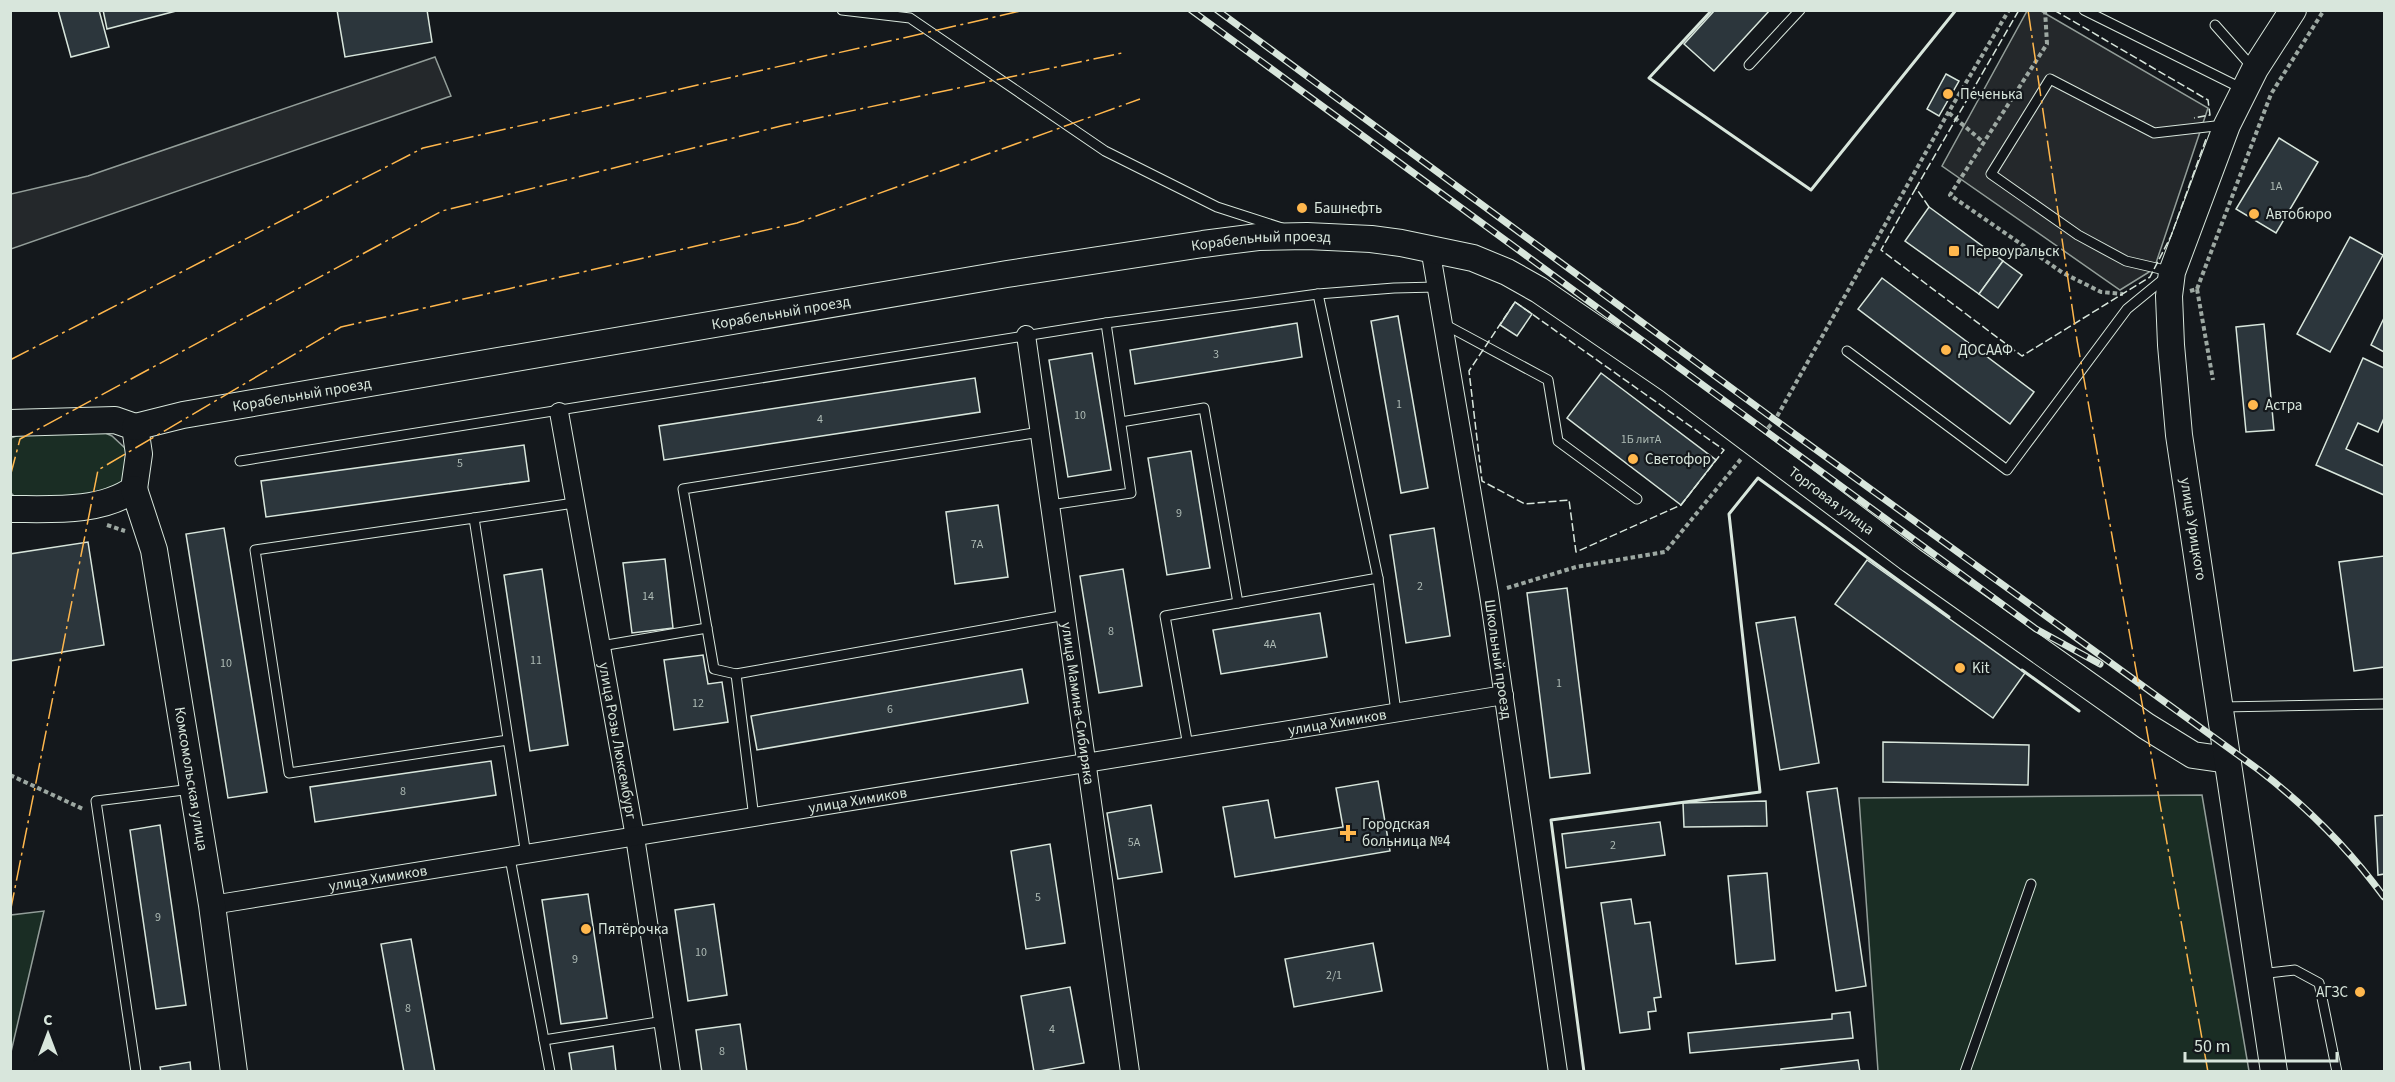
<svg xmlns="http://www.w3.org/2000/svg" width="2395" height="1082" font-family="'Source Sans 3',sans-serif">
<rect width="100%" height="100%" fill="#14181c"/>
<g fill="#1a2d24" stroke="#939e99" stroke-width="1.5">
<polygon points="30,431 101,431 112,436 126,449 130,467 121,489 46,501 14,496 11,493 11,438"/>
<polygon points="2202,795 2249,1071 1878,1071 1859,798"/>
<polygon points="44,911 11,1052 11,915"/>
</g>
<g fill="#24282b" stroke="#939e99" stroke-width="1.5">
<polygon points="2027,11 2041,11 2208,108 2154,269 2120,290 1942,166"/>
<polygon points="435,57 451,96 11,249 11,194 88,176"/>
</g>
<g fill="#2c363c" stroke="#d8e6dc" stroke-width="1.5">
<polygon points="58,10 99,10 109,47 71,57"/>
<polygon points="103,10 180,10 107,29"/>
<polygon points="337,10 427,10 432,42 345,57"/>
<polygon points="1715,10 1770,10 1714,71 1684,44"/>
<polygon points="1946,74 1959,81 1939,116 1927,109"/>
<polygon points="2279,138 2318,162 2276,233 2236,209"/>
<polygon points="1929,207 2003,261 1979,294 1905,241"/>
<polygon points="2350,237 2383,255 2330,352 2297,334"/>
<polygon points="2003,261 2022,275 1998,308 1979,294"/>
<polygon points="1882,278 2034,392 2010,424 1858,309"/>
<polygon points="1515,302 1532,314 1517,336 1500,325"/>
<polygon points="1398,316 1428,488 1401,493 1371,321"/>
<polygon points="2384,318 2384,352 2371,345"/>
<polygon points="1297,323 1302,357 1135,384 1130,350"/>
<polygon points="2264,324 2274,430 2246,432 2236,327"/>
<polygon points="1092,353 1111,470 1068,477 1049,360"/>
<polygon points="2363,358 2384,368 2384,418 2378,432 2358,423 2346,449 2384,466 2384,495 2316,465"/>
<polygon points="1601,373 1716,460 1681,505 1567,418"/>
<polygon points="975,378 980,412 664,460 659,426"/>
<polygon points="524,445 529,481 266,517 261,481"/>
<polygon points="1191,451 1210,568 1167,575 1148,458"/>
<polygon points="998,505 1008,577 955,584 946,512"/>
<polygon points="224,528 267,792 228,798 186,534"/>
<polygon points="1434,528 1450,636 1406,643 1390,535"/>
<polygon points="88,542 104,645 10,661 10,554"/>
<polygon points="2384,556 2384,667 2354,671 2339,562"/>
<polygon points="665,559 673,628 632,633 623,563"/>
<polygon points="1867,560 2025,673 1993,718 1835,604"/>
<polygon points="542,569 568,745 530,751 504,575"/>
<polygon points="1123,569 1142,686 1099,693 1080,576"/>
<polygon points="1567,588 1590,773 1550,778 1527,593"/>
<polygon points="1320,613 1327,657 1221,674 1213,630"/>
<polygon points="1795,617 1819,763 1780,770 1756,623"/>
<polygon points="703,655 708,684 722,682 728,722 674,730 664,660"/>
<polygon points="1022,669 1028,703 757,750 751,716"/>
<polygon points="1883,742 2029,745 2028,785 1883,782"/>
<polygon points="491,761 496,795 315,822 310,787"/>
<polygon points="1378,781 1390,851 1235,877 1223,807 1268,800 1275,838 1343,827 1336,788"/>
<polygon points="1837,788 1866,986 1836,991 1807,792"/>
<polygon points="1766,801 1767,826 1684,827 1683,803"/>
<polygon points="1151,805 1162,872 1118,879 1107,813"/>
<polygon points="2384,815 2384,874 2378,875 2375,816"/>
<polygon points="1660,822 1665,855 1566,868 1562,834"/>
<polygon points="160,825 186,1005 156,1009 130,830"/>
<polygon points="1050,844 1065,943 1026,949 1011,851"/>
<polygon points="1767,873 1775,960 1736,964 1728,876"/>
<polygon points="588,894 607,1018 561,1024 542,900"/>
<polygon points="1631,899 1635,924 1650,922 1661,997 1654,998 1656,1011 1648,1012 1650,1029 1620,1033 1601,903"/>
<polygon points="714,904 727,995 688,1001 675,910"/>
<polygon points="411,939 435,1072 404,1072 381,944"/>
<polygon points="1373,943 1382,991 1294,1007 1285,959"/>
<polygon points="1070,987 1084,1063 1034,1072 1021,996"/>
<polygon points="1850,1012 1853,1038 1690,1053 1688,1033 1832,1019 1832,1014"/>
<polygon points="740,1024 747,1072 702,1072 696,1030"/>
<polygon points="613,1046 616,1072 572,1072 569,1053"/>
<polygon points="1858,1060 1860,1072 1781,1072 1781,1069"/>
<polygon points="190,1062 191,1072 161,1072 160,1067"/>
</g>
<g fill="none" stroke-linecap="round" stroke-linejoin="round">
<defs>
<g id="lane">
<polyline points="842,10 910,18 1105,151 1217,207 1282,228"/>
<polyline points="2084,10 2243,89"/>
<polyline points="2215,25 2253,68"/>
<polyline points="1749,65 1800,10"/>
<polyline points="2169,271 2126,261 2078,235 1991,174 2050,79 2154,133 2224,125"/>
<polyline points="1318,294 1378,578 1396,712"/>
<polyline points="1444,324 1548,380 1558,441 1637,499"/>
<polyline points="1847,351 2007,470 2127,309 2166,277"/>
<polyline points="1121,422 1204,408 1238,603"/>
<polyline points="1040,432 683,489 714,669 736,674 1066,615"/>
<polyline points="240,461 1106,323 1318,294 1394,288 1437,287"/>
<polyline points="1050,505 1131,493 1106,323"/>
<polyline points="474,518 574,503"/>
<polyline points="601,646 707,628"/>
<polyline points="736,674 754,818"/>
<polyline points="2222,707 2384,704"/>
<polyline points="508,740 289,773 255,550 474,518 526,855"/>
<polyline points="1188,746 1165,616 1378,578"/>
<polyline points="510,858 550,1072"/>
<polyline points="2260,974 2295,970 2319,983 2337,1072"/>
<polyline points="544,1040 664,1021"/>
<polyline points="136,1072 96,801 192,789"/>
<polyline points="1965,1072 2031,884"/>
</g>
<g id="street">
<path id="s1" d="M1430,248L1489,594L1558,1072"/>
<path id="s2" d="M1026,335L1130,1072"/>
<path id="s3" d="M559,412L635,837L671,1072"/>
<path id="s4" d="M212,905L1504,695"/>
</g>
<g id="secondary">
<path d="M10,423L115,420L135,427L139,454L134,489C101,513 50,509 10,509"/>
<path id="s5" d="M135,427L183,415L1007,274L1203,244L1258,237L1307,236L1371,239L1401,243L1473,258L1507,272L1539,290L1672,381L1911,560L2146,726L2193,755L2228,760"/>
<path id="s6" d="M134,489L154,550L212,905L234,1072"/>
<polyline points="2274,1072 2179,435 2171,345 2169,296 2172,272 2227,125 2255,69 2293,10"/>
</g>
</defs>
<use href="#lane" stroke="#d8e6dc" stroke-width="11"/>
<use href="#street" stroke="#d8e6dc" stroke-width="20"/>
<use href="#secondary" stroke="#d8e6dc" stroke-width="28"/>
<g stroke="#9da8a2" stroke-width="4" stroke-dasharray="4.5 3" stroke-linecap="butt">
<polyline points="2045,10 2047,44 1950,195 2063,273 2101,292 2123,294"/>
<polyline points="1949,113 1982,141"/>
<polyline points="2197,289 2271,94 2324,10"/>
<polyline points="2190,291 2197,289 2213,380"/>
<polyline points="1768,428 1775,420 1948,113 2009,10"/>
<polyline points="107,525 125,531"/>
<polyline points="1507,588 1576,567 1665,552 1741,459"/>
<polyline points="10,775 83,809"/>
</g>
<use href="#lane" stroke="#14181c" stroke-width="9"/>
<use href="#street" stroke="#14181c" stroke-width="18"/>
<use href="#secondary" stroke="#14181c" stroke-width="26"/>
<defs>
<g id="rail">
<polyline points="1191,10 2036,629 2100,664"/>
<path d="M1217,10L1775,420L2259,770C2306,806 2349,849 2384,897"/>
</g>
</defs>
<use href="#rail" stroke="#d8e6dc" stroke-width="7"/>
<use href="#rail" stroke="#14181c" stroke-width="4.5" stroke-dasharray="14" stroke-linecap="butt"/>
<g stroke="#d8e6dc" stroke-width="1.5" stroke-dasharray="8 3" stroke-linecap="butt">
<polyline points="2054,10 2208,100 2210,115 2194,118"/>
<polyline points="1916,188 1881,250 2022,356 2150,277 2171,236 2206,139"/>
<polyline points="1929,207 1916,188 2019,10"/>
<polygon points="1515,302 1724,450 1681,505 1576,552 1569,500 1525,504 1482,481 1469,371"/>
</g>
<g stroke="#d8e6dc" stroke-width="3">
<polyline points="1712,10 1649,78 1811,190 1956,10"/>
<polyline points="2022,670 2079,711"/>
<polyline points="1584,1072 1551,820 1760,792 1729,514 1758,478 1949,617"/>
</g>
<g stroke="#ffb74d" stroke-width="1.5" stroke-dasharray="21 4.5 3 4.5" stroke-linecap="butt">
<polyline points="2028,10 2077,340 2208,1072"/>
<polyline points="10,360 423,148 1025,10"/>
<polyline points="10,477 20,439 442,211 785,125 1122,53"/>
<polyline points="10,913 98,470 341,327 797,223 1140,99"/>
</g>
</g>
<g fill="#ffb74d" stroke="#14181c" stroke-width="2">
<circle cx="1948" cy="94" r="6"/>
<circle cx="1302" cy="208" r="6"/>
<circle cx="2254" cy="214" r="6"/>
<rect x="1948" y="245" width="12" height="12" rx="3"/>
<circle cx="1946" cy="350" r="6"/>
<circle cx="2253" cy="405" r="6"/>
<circle cx="1633" cy="459" r="6"/>
<circle cx="1960" cy="668" r="6"/>
<path d="M1345 824h6v6h6v6h-6v6h-6v-6h-6v-6h6z"/>
<circle cx="586" cy="929" r="6"/>
<circle cx="2360" cy="992" r="6"/>
</g>
<g text-anchor="middle" dominant-baseline="central" stroke-width="4.5" stroke-linejoin="round" paint-order="stroke">
<g font-size="12" fill="#adbab4">
<text x="2276" y="186">1А</text>
<text x="1216" y="354">3</text>
<text x="1399" y="404">1</text>
<text x="1080" y="415">10</text>
<text x="820" y="419">4</text>
<text x="1641" y="439">1Б литА</text>
<text x="460" y="463">5</text>
<text x="1179" y="513">9</text>
<text x="977" y="544">7А</text>
<text x="1420" y="586">2</text>
<text x="648" y="596">14</text>
<text x="1111" y="631">8</text>
<text x="1270" y="644">4А</text>
<text x="536" y="660">11</text>
<text x="226" y="663">10</text>
<text x="1559" y="683">1</text>
<text x="698" y="703">12</text>
<text x="890" y="709">6</text>
<text x="403" y="791">8</text>
<text x="1134" y="842">5А</text>
<text x="1613" y="845">2</text>
<text x="1038" y="897">5</text>
<text x="158" y="917">9</text>
<text x="701" y="952">10</text>
<text x="575" y="959">9</text>
<text x="1334" y="975">2/1</text>
<text x="408" y="1008">8</text>
<text x="1052" y="1029">4</text>
<text x="722" y="1051">8</text>
</g>
<g font-size="15" fill="#d8e6dc" stroke="#14181c" text-anchor="start">
<text x="1960" y="94">Печенька</text>
<text x="1314" y="208">Башнефть</text>
<text x="2266" y="214">Автобюро</text>
<text x="1966" y="251">Первоуральск</text>
<text x="1958" y="350">ДОСААФ</text>
<text x="2265" y="405">Астра</text>
<text x="1645" y="459">Светофор</text>
<text x="1972" y="668">Kit</text>
<text x="1362" y="824">Городская<tspan x="1362" dy="17">больница №4</tspan></text>
<text x="598" y="929">Пятёрочка</text>
<text x="2348" y="992" text-anchor="end">АГЗС</text>
</g>
<g font-size="15" fill="#d8e6dc" stroke="#14181c">
<text stroke="none"><textPath href="#s5" startOffset="1142">Корабельный проезд</textPath></text>
<text stroke="none"><textPath href="#s5" startOffset="656">Корабельный проезд</textPath></text>
<text stroke="none"><textPath href="#s5" startOffset="170">Корабельный проезд</textPath></text>
<text stroke="none"><textPath href="#s5" startOffset="1790">Торговая улица</textPath></text>
<text transform="translate(2193 529) rotate(81)">улица Урицкого</text>
<text stroke="none"><textPath href="#s1" startOffset="417">Школьный проезд</textPath></text>
<text stroke="none"><textPath href="#s2" startOffset="372">улица Мамина-Сибиряка</textPath></text>
<text stroke="none"><textPath href="#s4" startOffset="1140">улица Химиков</textPath></text>
<text stroke="none"><textPath href="#s3" startOffset="334">улица Розы Люксембург</textPath></text>
<text stroke="none"><textPath href="#s6" startOffset="296">Комсомольская улица</textPath></text>
<text stroke="none"><textPath href="#s4" startOffset="654">улица Химиков</textPath></text>
<text stroke="none"><textPath href="#s4" startOffset="168">улица Химиков</textPath></text>
</g>
</g>
<rect width="2395" height="1082" fill="none" stroke="#d8e6dc" stroke-width="24"/>
<g transform="translate(48 1034)" stroke="#14181c" stroke-width="4.5" paint-order="stroke">
<path d="M0-4.5L10 22L0 15L-10 22Z" fill="#d8e6dc"/>
<text y="-9" font-size="16" font-weight="bold" text-anchor="middle" fill="#d8e6dc">С</text>
</g>
<path d="M2185 1052v9h152v-9" fill="none" stroke="#d8e6dc" stroke-width="3"/>
<text x="2194" y="1052" font-size="18" fill="#d8e6dc" stroke="#14181c" stroke-width="4.5" paint-order="stroke">50 m</text>
</svg>
